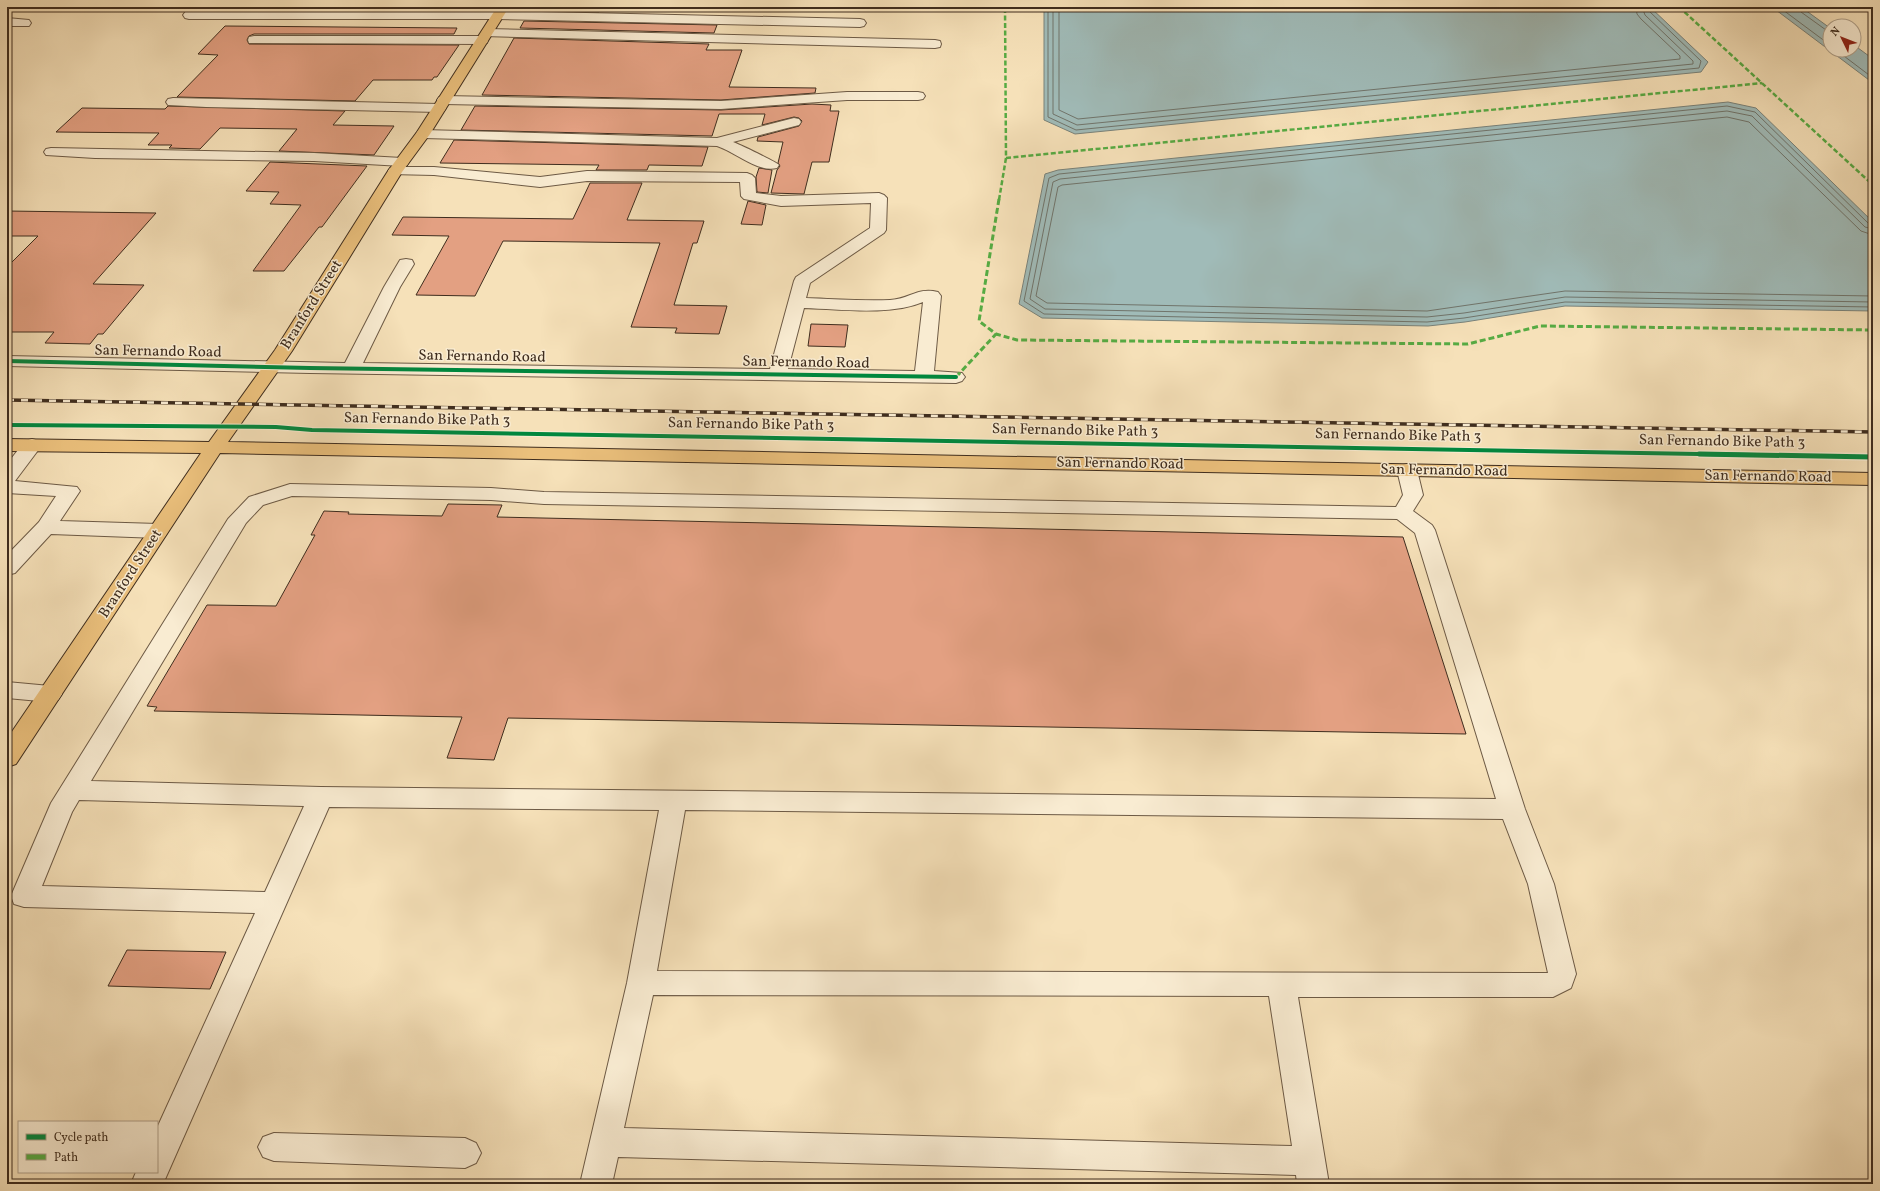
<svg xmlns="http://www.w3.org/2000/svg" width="1880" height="1191" font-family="Vollkorn,serif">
<rect width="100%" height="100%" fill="#f6e1b9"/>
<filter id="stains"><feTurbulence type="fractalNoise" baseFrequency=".005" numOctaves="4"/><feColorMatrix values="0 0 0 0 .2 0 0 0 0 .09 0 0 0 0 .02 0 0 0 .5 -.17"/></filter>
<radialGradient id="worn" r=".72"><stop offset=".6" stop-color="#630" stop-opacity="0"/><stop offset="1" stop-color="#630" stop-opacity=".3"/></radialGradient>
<g fill="#a0bbb8" stroke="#79827a">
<polygon points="1044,7 1650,7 1708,62 1701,72 1075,134 1044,120"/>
<polygon points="1772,7 1801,7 1830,28 1830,50 1854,50 1854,45 1873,59 1873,83"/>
<polygon points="1728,102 1756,108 1873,222 1873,311 1565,306 1465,322 1428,326 1042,318 1019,304 1045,174 1058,170"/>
</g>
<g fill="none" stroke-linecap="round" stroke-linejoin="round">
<g stroke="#70746b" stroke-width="1">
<polyline points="1048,7 1048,117 1076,130 1699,68 1701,61 1649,11 1647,7"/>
<polyline points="1053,7 1053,114 1077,125 1693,64 1693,61 1645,15 1642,7"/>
<polyline points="1059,7 1059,110 1078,119 1680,59 1680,56 1641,19 1637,14 1636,7"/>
<polyline points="1779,7 1830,45"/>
<polyline points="1799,7 1801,12 1826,30 1830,31"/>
<polyline points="1836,50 1873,78"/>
<polyline points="1873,224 1868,223 1755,112 1727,106 1059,174 1049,178 1024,301 1044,314 1427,322 1464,318 1565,302 1873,307"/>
<polyline points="1873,229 1865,227 1752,116 1727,111 1060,179 1053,182 1030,299 1045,309 1427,317 1464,313 1565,297 1873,302"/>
<polyline points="1873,235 1861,231 1749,122 1727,117 1062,185 1058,187 1036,296 1047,303 1427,311 1565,291 1873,296"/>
</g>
</g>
<g fill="#e3a082" stroke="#3f2d1e">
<polygon points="544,7 602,7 599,12 542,10"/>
<polygon points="524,21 717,25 714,33 520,28"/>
<polygon points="225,26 457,28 454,34 254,34 249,36 247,40 249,44 459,45 437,77 434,77 432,80 373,80 355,101 177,97 218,55 198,54"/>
<polygon points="514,38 709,44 706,50 742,50 729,87 816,88 815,93 721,100 482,95"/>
<polygon points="812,104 831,105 830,111 839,111 829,162 812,162 804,194 771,193 777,170 780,166 778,163 783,142 757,141 758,137 799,126 802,121 799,118 794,117 762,125 765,114 719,114 712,136 461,130 475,106 721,110"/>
<polygon points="168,106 345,111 333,125 394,126 374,155 279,151 297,129 220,128 200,149 169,148 172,145 148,145 159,133 56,132 82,108 165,109"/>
<polygon points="454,140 708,147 702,166 649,165 647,170 596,170 599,165 440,163"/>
<polygon points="270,162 367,166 322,227 319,227 284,271 253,271 301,205 270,204 279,192 246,191"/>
<polygon points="759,168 772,170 768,193 757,192 756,177"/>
<polygon points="590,183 642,183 627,220 704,221 697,243 693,243 674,305 727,306 719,334 675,333 677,328 631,327 660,243 503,241 475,296 416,295 449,236 392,235 403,217 573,219"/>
<polygon points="748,201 766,205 762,225 741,224"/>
<polygon points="7,211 156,213 93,284 144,285 103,334 98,334 90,344 45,343 54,332 7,332 7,267 38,236 7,236"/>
<polygon points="811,324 848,325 845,347 808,346"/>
<polygon points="448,504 502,505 497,517 1403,537 1466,734 508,718 494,760 447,758 462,717 154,711 157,707 147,706 207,605 276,606 315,535 311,535 324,511 349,512 348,514 442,516"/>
<polygon points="127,950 226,952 210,989 108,986"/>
</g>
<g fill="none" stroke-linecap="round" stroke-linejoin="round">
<defs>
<g id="minor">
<polygon points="189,7 202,7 199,11 497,11 860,19 864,20 866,23 864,26 860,27 497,19 189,19 185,18 183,15"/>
<polygon points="7,18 29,20 31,23 29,26 7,26"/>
<polygon points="487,29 935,40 940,41 941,44 940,47 935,48 483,36 481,33 483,30"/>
<polygon points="254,36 482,36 487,37 488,40 487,43 482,44 249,43 248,40 249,37"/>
<polygon points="847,92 918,92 923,93 925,96 923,99 918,100 847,100 721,109 444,104 439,103 437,100 439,97 444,96 721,101"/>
<polygon points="173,98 439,104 444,105 446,108 444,111 439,112 206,107 168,105 166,102 168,99"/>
<path d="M794,118L799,119L801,122L799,125L733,142C739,144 778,163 779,165L777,168C757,173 736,152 717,146L423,138L418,137L416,134L418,131L423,130L717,138Z"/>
<polygon points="51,148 314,153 402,158 407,159 409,162 407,165 402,166 314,161 95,158 46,155 44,152 46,149"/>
<path d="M395,167H434L540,177L587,171L747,173L752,175L755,178L756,193L781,196L879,193L884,195L887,198L886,230L884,233L810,283L806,298C834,299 862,301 890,300C910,299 917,287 938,292L941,296L934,371L962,373L965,377L962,381L956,383L310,373L7,366V356L345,363L384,287L400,260L406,259L412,260L414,264L400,287L363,363L770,369L794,281L796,277L870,228L871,203L781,206L744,199L741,196L740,182L587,181L540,187L434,175L390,174L388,171L390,168ZM923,302L915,371L788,369L804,308C839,309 890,316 923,302Z"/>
<polygon points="32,439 39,441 42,445 15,481 77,487 80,491 60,521 158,524 165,526 168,531 165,536 158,538 51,534 15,573 7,575 7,555 39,522 56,496 7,493 7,464 25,441"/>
<path d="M1407,464L1414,466L1417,470L1423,495L1413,511L1432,525L1435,530L1525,809L1554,884L1576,974L1571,988L1553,997H1298L1329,1184H1297L1296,1175L618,1157L612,1184H580L627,983L659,810L329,807L163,1184H131L136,1172H157V1128L255,913L24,907L14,904L11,896L51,803L228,519L249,497L290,484L491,488L544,492L1396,507L1403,495L1397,470L1400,466ZM292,496L491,500L544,504L1397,519L1415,533L1496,799L321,787L91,781L246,523L263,505ZM79,800L304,806L265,892L42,886L72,812ZM685,810L1503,819L1528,884L1548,973L657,971ZM653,995L1269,996L1292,1146L624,1128Z"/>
<polygon points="7,682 50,686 58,688 62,694 58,700 50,702 7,698"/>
<polygon points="274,1133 465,1138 476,1143 481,1153 476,1163 465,1168 274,1161 263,1157 258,1147 263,1137"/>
</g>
<polygon id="major" points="497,7 509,7 430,134 402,172 292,351 228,442 1873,473 1873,485 220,453 16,764 7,767 7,739 201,453 7,451 7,439 209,442 275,350 388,171 417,132"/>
</defs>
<use href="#minor" stroke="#6d5a45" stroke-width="2"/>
<use href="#major" stroke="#3f2d1e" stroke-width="2"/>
<use href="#minor" fill="#f9ecd2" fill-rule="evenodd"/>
<use href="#major" fill="#ebc07c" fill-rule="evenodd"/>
<defs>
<polyline id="rail" points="7,400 1873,432"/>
</defs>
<use href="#rail" stroke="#3f2d1e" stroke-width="3.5"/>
<use href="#rail" stroke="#f9ecd2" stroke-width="2.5" stroke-dasharray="7" stroke-linecap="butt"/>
<g stroke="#56ab43" stroke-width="2.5" stroke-dasharray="5 2.5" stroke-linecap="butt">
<polyline points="1679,7 1873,185"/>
<polyline points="1006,158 1762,83"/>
<polyline points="999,200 1006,158 1005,7"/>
</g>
<g stroke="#56ab43" stroke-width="3" stroke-dasharray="6 3" stroke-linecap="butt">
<polyline points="999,199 979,321 996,334 1017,340 1468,344 1540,326 1873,330"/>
<polyline points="956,377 996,334"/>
</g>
<defs>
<g id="cycleway-far1">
<polyline points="7,361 310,368 956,377"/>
<polyline points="7,425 276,427 312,430 1757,455"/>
</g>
<polyline id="cycleway" points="1699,454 1873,457"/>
</defs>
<use href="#cycleway-far1" stroke="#f9ecd2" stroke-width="6"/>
<use href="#cycleway" stroke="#f9ecd2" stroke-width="8"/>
<use href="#cycleway-far1" stroke="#00873e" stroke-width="4"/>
<use href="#cycleway" stroke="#00873e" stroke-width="5"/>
</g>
<g text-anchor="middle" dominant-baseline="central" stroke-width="3" stroke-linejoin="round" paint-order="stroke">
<g font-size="15" fill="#3f2d1e" stroke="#f9ecd2">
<text transform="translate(312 305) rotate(-58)">Branford Street</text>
<text transform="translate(158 352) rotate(1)">San Fernando Road</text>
<text transform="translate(482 357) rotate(1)">San Fernando Road</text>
<text transform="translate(806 363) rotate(1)">San Fernando Road</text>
<text transform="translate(427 420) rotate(1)">San Fernando Bike Path 3</text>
<text transform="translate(751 425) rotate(1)">San Fernando Bike Path 3</text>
<text transform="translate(1075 431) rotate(1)">San Fernando Bike Path 3</text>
<text transform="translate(1398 436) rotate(1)">San Fernando Bike Path 3</text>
<text transform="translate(1722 442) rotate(1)">San Fernando Bike Path 3</text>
<text transform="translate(1120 464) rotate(1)">San Fernando Road</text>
<text transform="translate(1444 471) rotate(1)">San Fernando Road</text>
<text transform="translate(1768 477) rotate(1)">San Fernando Road</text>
<text transform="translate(131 574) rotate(-57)">Branford Street</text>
</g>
</g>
<rect width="1880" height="1191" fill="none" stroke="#f6e1b9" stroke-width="24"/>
<rect x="8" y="8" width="1864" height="1175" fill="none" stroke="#3f2d1e" stroke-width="2"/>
<rect x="12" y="12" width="1856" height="1167" fill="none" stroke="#3f2d1e"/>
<rect x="18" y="1121" width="140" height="52" fill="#f9ecd2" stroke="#afa08a"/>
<rect x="26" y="1134" width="20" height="6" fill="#00873e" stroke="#afa08a"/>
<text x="54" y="1141" font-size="12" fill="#3f2d1e">Cycle path</text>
<rect x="26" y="1154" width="20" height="6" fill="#56ab43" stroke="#afa08a"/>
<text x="54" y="1161" font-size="12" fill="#3f2d1e">Path</text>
<g transform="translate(1842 38) rotate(313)"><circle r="19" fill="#f9ecd2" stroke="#afa08a"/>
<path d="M0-3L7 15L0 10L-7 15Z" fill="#8f2418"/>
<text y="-6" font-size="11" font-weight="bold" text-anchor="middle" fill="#3f2d1e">N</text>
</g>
<rect width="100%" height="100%" filter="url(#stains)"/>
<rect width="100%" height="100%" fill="url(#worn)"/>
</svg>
